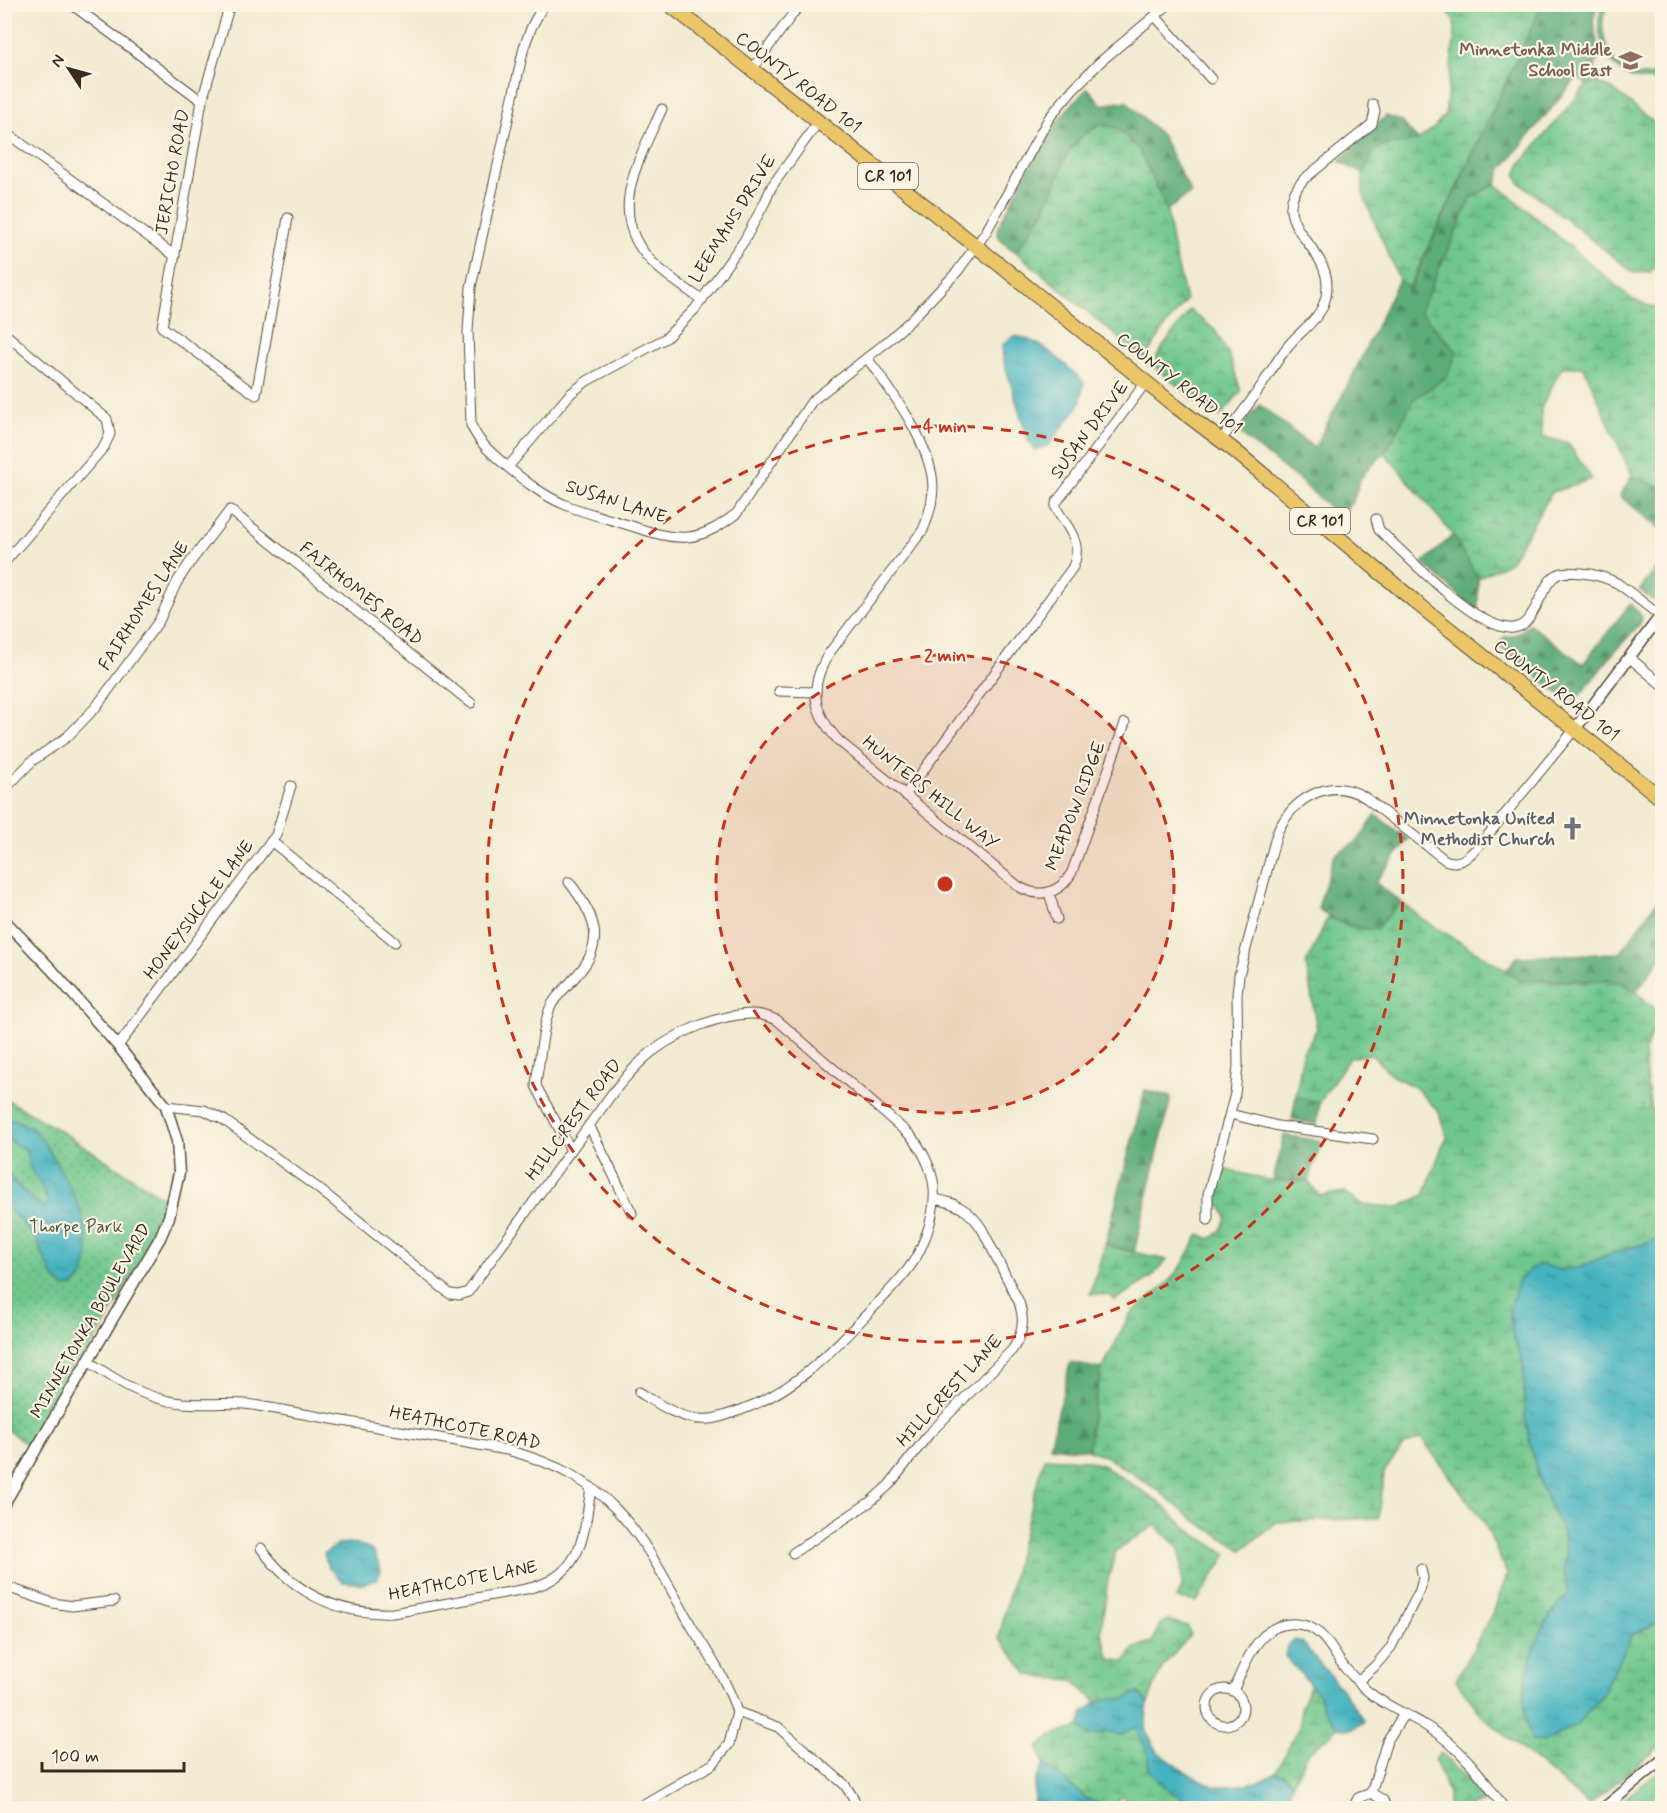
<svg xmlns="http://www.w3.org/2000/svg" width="1667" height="1813" font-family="Mynerve,sans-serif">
<defs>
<pattern id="grass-dots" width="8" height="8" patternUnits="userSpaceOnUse" patternTransform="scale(1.5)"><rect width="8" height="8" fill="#70c78d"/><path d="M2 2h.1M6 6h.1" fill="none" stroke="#5da273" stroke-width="1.8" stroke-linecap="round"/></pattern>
<pattern id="forest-firs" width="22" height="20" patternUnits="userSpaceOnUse" patternTransform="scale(1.5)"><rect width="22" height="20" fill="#5cac78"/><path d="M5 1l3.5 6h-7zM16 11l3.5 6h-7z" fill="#4d8c62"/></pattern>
<pattern id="wetland-marsh" width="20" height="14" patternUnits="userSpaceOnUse" patternTransform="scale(1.5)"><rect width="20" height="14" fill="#70c78d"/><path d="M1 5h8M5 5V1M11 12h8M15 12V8" fill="none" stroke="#5da273"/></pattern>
<pattern id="water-ripples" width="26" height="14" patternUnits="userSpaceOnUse" patternTransform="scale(1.5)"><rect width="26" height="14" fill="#45b3c0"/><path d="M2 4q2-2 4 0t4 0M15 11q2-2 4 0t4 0" fill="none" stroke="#3b929b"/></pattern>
</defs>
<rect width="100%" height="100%" fill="#fcf5e5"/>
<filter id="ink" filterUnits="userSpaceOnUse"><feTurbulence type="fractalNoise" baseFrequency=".0167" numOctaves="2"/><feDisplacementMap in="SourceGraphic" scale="12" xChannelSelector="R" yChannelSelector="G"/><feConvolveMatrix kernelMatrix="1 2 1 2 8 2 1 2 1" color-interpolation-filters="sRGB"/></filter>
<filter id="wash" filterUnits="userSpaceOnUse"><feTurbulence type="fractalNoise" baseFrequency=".008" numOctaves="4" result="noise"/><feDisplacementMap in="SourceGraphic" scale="24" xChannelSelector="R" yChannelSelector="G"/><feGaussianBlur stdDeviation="1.35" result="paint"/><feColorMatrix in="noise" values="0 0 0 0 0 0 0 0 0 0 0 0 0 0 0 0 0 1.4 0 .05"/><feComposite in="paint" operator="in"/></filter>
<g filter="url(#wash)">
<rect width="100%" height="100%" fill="#f2ebd2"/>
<path fill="url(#grass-dots)" stroke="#567856" stroke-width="1.5" d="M4,1098L70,1137L167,1200C133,1287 78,1367 30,1447L5,1428Z"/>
<g fill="url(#forest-firs)" stroke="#4c6b4b" stroke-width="1.5">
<polygon points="1542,5 1597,5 1593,21 1599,54 1595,66 1598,83 1587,85 1577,77 1501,170 1496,184 1472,197 1420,311 1457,352 1447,377 1414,399 1385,453 1370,466 1360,479 1353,501 1340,517 1299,480 1246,439 1242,435 1240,428 1260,405 1314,448 1352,377 1399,279 1410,288"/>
<path d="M1088,88L1102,105L1126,101L1162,136L1191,193L1167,210L1139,150L1068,153L1045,210L1016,252C1007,246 997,241 997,229C1023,181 1046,125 1088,88Z"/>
<polygon points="1386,116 1401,121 1418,140 1388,145 1375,151 1363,174 1339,161"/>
<polygon points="1632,476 1662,487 1662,530 1620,496"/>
<polygon points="1453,535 1478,578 1478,609 1464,600 1423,563"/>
<polygon points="1662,561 1662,596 1660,599 1652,600 1640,590"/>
<path d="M1630,604L1642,616L1641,623L1615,651L1577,699L1563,697L1498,645L1504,637C1514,638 1522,631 1529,624L1583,664Z"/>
<path d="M1376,815L1408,840L1375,882L1401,902L1376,930C1354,927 1334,924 1318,908L1334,855L1357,842Z"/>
<polygon points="1662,894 1662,957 1636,992 1619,981 1519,981 1506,970 1517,957 1620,953"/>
<polygon points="1145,1090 1171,1097 1134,1252 1105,1245"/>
<polygon points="1296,1096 1320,1102 1317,1125 1292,1119"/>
<polygon points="1284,1135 1322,1141 1308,1181 1273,1181"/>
<polygon points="1070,1363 1102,1369 1091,1422 1089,1450 1050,1446"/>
</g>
<g fill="url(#wetland-marsh)" stroke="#567856" stroke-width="1.5">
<polygon points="1442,5 1542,5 1409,288 1399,279 1373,219 1363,192 1363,174 1374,151 1388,145 1418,140 1434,128 1445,115 1455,32 1454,20"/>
<polygon points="1598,83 1612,89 1662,129 1662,259 1649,273 1634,273 1520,183 1516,175 1521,163 1587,85"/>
<polygon points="1100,125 1118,128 1139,150 1167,210 1172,243 1186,300 1165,327 1144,359 1016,252 1045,210 1068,153 1084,134"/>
<polygon points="1496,184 1632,299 1654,308 1662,304 1662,487 1632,476 1584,367 1562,367 1541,408 1542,437 1568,443 1592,479 1552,492 1510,562 1478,578 1453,535 1385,453 1414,399 1447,377 1457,352 1420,311 1472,197"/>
<polygon points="1190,310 1215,330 1230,357 1241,391 1221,416 1213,414 1152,365 1160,351"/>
<path d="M1401,902L1424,920L1506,970L1519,981H1619L1636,992L1660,1013L1644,1052L1647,1085L1651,1109L1662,1122V1238L1604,1256L1582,1267L1560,1270L1514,1339L1523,1362L1525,1415L1530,1444L1541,1486L1563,1533L1566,1556L1564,1570L1568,1594C1535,1634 1513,1690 1532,1741L1546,1742L1561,1732L1577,1725L1600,1697L1633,1634L1650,1627L1662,1618V1745L1589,1805L1482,1716L1456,1680L1495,1608L1507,1574L1484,1522L1421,1438L1403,1446L1384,1472L1379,1518L1277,1522L1242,1550L1191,1518L1159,1491L1107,1457L1089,1450L1091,1422L1102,1369L1130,1314L1168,1283L1183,1264L1199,1234L1210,1239C1220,1234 1223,1228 1226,1217L1223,1209L1215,1201V1195L1223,1169L1273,1181H1308L1320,1196L1344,1192L1363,1205L1399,1207L1424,1195L1446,1136L1439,1112L1415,1087L1392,1076L1371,1054L1349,1058L1320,1102L1296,1096L1303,1052L1317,1029L1306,964L1328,917L1352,927L1375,930Z"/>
<polygon points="1105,1245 1167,1260 1152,1277 1115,1300 1109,1295 1090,1294"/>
<polygon points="1044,1458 1084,1460 1102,1465 1155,1499 1194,1534 1227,1554 1197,1602 1177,1599 1182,1587 1180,1549 1155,1525 1116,1551 1108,1580 1101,1632 1110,1659 1125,1662 1133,1649 1153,1641 1160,1624 1168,1620 1188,1626 1190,1635 1162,1668 1148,1703 1138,1693 1124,1699 1109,1699 1097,1703 1073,1680 1044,1678 1028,1674 999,1638 1018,1554"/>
<polygon points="1310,1686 1318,1693 1323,1708 1338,1728 1308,1753 1293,1783 1283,1774 1276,1772 1300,1724 1301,1706"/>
<polygon points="1134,1726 1147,1750 1149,1769 1169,1791 1202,1808 1137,1808 1121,1797 1110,1808 1087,1799 1044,1764 1038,1748 1052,1735 1080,1727 1089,1735 1108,1732 1121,1735"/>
<polygon points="1441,1753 1469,1780 1486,1801 1473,1805 1471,1808 1448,1808 1448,1793 1435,1760"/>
<polygon points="1662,1768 1662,1808 1613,1808"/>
</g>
<path fill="#70c78d" stroke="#567856" stroke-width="1.5" d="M1603,5H1609C1607,9 1604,13 1603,17C1600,36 1612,67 1630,74C1641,78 1652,75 1662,73V79C1651,80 1636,82 1626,75C1605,62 1592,28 1603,5Z"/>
<g fill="url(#water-ripples)" stroke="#406e6f" stroke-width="1.5">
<path d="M1015,336C1043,340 1064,364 1084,382L1080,404L1049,445L1035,450L1028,440L1003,358L1002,346L1009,339Z"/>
<path d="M5,1117C15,1120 26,1123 34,1130C47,1142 78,1200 83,1218C89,1240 95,1285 64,1288C48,1276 45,1254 35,1238C27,1225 15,1216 5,1206V1172L29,1197L44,1208L48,1203L43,1189L31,1170L25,1149L5,1139Z"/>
<path d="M1662,1238V1618L1650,1627L1633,1634L1600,1697L1577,1725L1561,1732L1546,1742L1532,1741C1516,1700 1528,1648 1553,1612C1558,1606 1563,1600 1568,1594L1564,1570L1566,1556L1563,1533L1541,1486L1530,1444L1525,1415L1523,1362L1514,1339L1509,1313L1518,1282L1529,1270L1541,1264L1560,1270L1582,1267L1604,1256Z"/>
<path d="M348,1543C372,1546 373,1548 381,1571L377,1580L362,1584L343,1582L328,1567L324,1554L338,1544Z"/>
<path d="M1295,1640L1302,1642L1343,1691L1364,1721C1356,1729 1349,1730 1338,1728L1323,1708L1318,1693L1285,1656L1287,1646Z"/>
<polygon points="1138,1692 1148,1703 1145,1729 1158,1752 1184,1771 1213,1786 1233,1786 1261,1781 1276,1772 1283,1774 1293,1783 1283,1808 1202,1808 1169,1791 1149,1769 1147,1750 1134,1727 1121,1735 1108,1732 1089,1735 1080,1727 1084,1712 1097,1703 1109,1699 1124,1699"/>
<polygon points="1044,1764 1087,1799 1110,1808 1033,1808 1035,1782"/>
</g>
</g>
<g filter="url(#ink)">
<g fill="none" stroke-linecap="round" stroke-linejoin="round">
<defs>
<g id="minor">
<polyline points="71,4 202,101"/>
<polyline points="230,4 202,101 162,327 256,395 288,218"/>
<path d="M544,4L532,26L524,47L471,287L468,331L471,425C478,441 489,451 503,463C523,480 543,496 568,506C586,513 606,518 625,524C645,530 667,539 688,537C707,535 723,524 737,513L812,401L883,345L910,321L957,272L986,232L1049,118L1073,89L1100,62L1169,4"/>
<polyline points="1156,17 1211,79"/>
<polyline points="751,71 800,4"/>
<path d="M662,109C637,164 601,221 661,270C674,281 688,290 702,300"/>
<polyline points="4,131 175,256"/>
<polyline points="4,333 107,419 110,434 104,447 4,563"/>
<path d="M867,358C892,392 924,434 932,476C935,494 930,513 923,530L830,652C808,686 812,712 839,741L1018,886C1039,899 1060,894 1072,872L1125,723"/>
<path d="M1221,440C1233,424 1246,409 1257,392C1268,377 1276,361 1288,346C1298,333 1315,323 1322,308C1325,302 1327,293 1327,286C1328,244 1264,223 1304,179L1372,124L1375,111L1373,104"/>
<polyline points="508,467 570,394 587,381 666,338 695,309 744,241 765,202 772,186 819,121"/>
<path d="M1376,519L1379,530C1409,557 1470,624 1509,628C1535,631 1539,587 1555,576C1563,570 1573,573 1582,573C1593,574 1607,578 1617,583C1632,593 1646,606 1661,616"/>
<polyline points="1630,658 1662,685"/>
<polyline points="779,691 816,692"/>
<polyline points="4,790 32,761 67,737 96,707 159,621 177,582 189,564 230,510 471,703"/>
<path d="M905,795L1073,567C1083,542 1069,530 1056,508V503L1146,382"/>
<polyline points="271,841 395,942"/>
<path d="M569,882C594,914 608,942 576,976C568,986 555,996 550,1008C542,1028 541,1054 537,1076L536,1086L571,1150"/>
<polyline points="1049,893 1057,919"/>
<polyline points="118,1046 276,835 291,786"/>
<path d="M166,1106L204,1110L224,1120L319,1189L450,1294L459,1295L468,1292L614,1091C626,1077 638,1062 653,1051C679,1032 721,1013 754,1014C762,1014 769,1017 777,1020L911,1136C925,1153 936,1176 934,1199C933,1219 925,1242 915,1259C903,1279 885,1295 870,1311C830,1353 796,1390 741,1410C731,1413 720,1418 710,1419C684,1422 660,1405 639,1392"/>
<polyline points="1230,1114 1278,1126 1373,1139"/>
<polyline points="589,1125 632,1213"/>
<path d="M1208,1220V1194L1235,1094L1238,1066L1237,994L1239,975L1277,833C1293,798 1330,775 1366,798L1445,860C1461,866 1467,857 1478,847L1575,729"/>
<path d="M88,1361C118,1382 145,1399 182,1403C206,1405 229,1402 253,1405L507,1450C617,1479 641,1536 692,1627C709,1655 727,1680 737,1712L778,1727L844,1784L853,1797L857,1808"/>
<path d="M261,1548C293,1593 338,1615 393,1613L526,1589C583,1577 584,1535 591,1487"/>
<path d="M793,1553L870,1502L889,1485L929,1434L1012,1350C1023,1334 1025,1321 1019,1302L982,1229C970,1210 956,1203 935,1199"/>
<polyline points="4,1586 53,1603 72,1606 114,1601"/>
<polyline points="1358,1681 1374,1667 1391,1647 1420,1590 1423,1578 1421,1569"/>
<circle cx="1225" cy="1707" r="18"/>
<path d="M1233,1691C1245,1664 1259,1620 1297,1624C1323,1626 1331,1650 1345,1668C1351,1675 1358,1681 1364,1688C1382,1705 1406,1713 1426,1726C1459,1745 1483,1777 1504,1808"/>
<polyline points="1371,1793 1387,1741 1404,1714"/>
<polyline points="637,1808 713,1764 729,1744 737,1712"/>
<polyline points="1353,1808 1358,1798 1371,1793 1383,1800 1386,1808"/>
</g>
<g id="tertiary">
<polyline points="1575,729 1662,614"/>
<polyline points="4,920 52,970 118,1046 166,1106 177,1141 179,1173 169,1217 160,1238 4,1504"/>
<polyline points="1604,1808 1662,1760"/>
</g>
<polyline id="primary" points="669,4 1000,265 1174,405 1235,451 1418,604 1662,799"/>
</defs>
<use href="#minor" stroke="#564739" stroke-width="11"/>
<use href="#tertiary" stroke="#564739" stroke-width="13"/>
<use href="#primary" stroke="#564739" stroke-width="16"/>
<use href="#minor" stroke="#fff" stroke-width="9"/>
<use href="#tertiary" stroke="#fff" stroke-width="10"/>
<use href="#primary" stroke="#eac669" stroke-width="14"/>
</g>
</g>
<circle cx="945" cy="884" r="229" fill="#c8321e" fill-opacity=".12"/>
<g fill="none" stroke="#c8321e" stroke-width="3" stroke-dasharray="10 8">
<circle cx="945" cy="884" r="229"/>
<circle cx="945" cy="884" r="458"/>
</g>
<defs>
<symbol id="school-bare" viewBox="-9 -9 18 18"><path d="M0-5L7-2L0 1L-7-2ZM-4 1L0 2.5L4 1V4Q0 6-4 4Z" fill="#8d6e63" stroke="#fcf5e5" stroke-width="2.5" paint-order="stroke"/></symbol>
<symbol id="church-bare" viewBox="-9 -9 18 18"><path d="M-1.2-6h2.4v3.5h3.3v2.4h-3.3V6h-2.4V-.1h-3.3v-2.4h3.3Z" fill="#6b7280" stroke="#fcf5e5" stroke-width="2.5" paint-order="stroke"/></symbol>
</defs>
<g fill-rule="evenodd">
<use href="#school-bare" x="1614" y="44" width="33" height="33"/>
<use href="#church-bare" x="1556" y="812" width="33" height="33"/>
</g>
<g text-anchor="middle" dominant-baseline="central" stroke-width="4.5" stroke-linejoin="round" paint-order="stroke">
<g fill="#fcf5e5" stroke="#75675a" stroke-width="1.5">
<rect x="858" y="163" width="60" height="26" rx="4.5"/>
<rect x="1290" y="508" width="60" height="26" rx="4.5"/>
</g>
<g font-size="16" font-weight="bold" fill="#3b2a1e">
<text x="888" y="176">CR 101</text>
<text x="1320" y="521">CR 101</text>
</g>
<g font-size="18" font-weight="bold" fill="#785e54" stroke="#fcf5e5" text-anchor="end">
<text x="1612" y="50">Minnetonka Middle<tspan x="1612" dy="21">School East</tspan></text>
</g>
<g font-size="18" fill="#3b2a1e" stroke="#fcf5e5">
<text transform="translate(798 83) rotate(38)">COUNTY ROAD 101</text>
<text transform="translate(173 172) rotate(-80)">JERICHO ROAD</text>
<text transform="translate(733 219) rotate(-58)">LEEMANS DRIVE</text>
<text transform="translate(1179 384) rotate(38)">COUNTY ROAD 101</text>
<text transform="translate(1090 430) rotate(-53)">SUSAN DRIVE</text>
<text transform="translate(616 502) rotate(18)">SUSAN LANE</text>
<text transform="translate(361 594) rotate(39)">FAIRHOMES ROAD</text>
<text transform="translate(144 606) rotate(-57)">FAIRHOMES LANE</text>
<text transform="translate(1556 691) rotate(38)">COUNTY ROAD 101</text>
<text transform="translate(930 793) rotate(39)">HUNTERS HILL WAY</text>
<text transform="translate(1076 806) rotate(-69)">MEADOW RIDGE</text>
<text transform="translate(199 910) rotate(-53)">HONEYSUCKLE LANE</text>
<text transform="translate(574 1120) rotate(-53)">HILLCREST ROAD</text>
<text transform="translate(91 1321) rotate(-60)">MINNETONKA BOULEVARD</text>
<text transform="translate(950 1391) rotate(-47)">HILLCREST LANE</text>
<text transform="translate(465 1428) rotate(12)">HEATHCOTE ROAD</text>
<text transform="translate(463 1581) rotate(-11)">HEATHCOTE LANE</text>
</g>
<g font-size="18" font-weight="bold" fill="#5b616d" stroke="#fcf5e5" text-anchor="end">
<text x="1555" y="819">Minnetonka United<tspan x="1555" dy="21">Methodist Church</tspan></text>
</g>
<g font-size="18" fill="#4b593f" stroke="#fcf5e5">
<text x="76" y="1227">Thorpe Park</text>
</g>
</g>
<circle cx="945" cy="884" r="9" fill="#c8321e" stroke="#fcf5e5" stroke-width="3"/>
<g font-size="18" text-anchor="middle" font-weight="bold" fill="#c8321e" stroke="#fcf5e5" stroke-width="4.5" stroke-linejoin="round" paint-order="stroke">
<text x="945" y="432">4 min</text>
<text x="945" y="661">2 min</text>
</g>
<rect width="1667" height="1813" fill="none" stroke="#fcf5e5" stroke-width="24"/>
<g transform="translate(69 69) rotate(306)" stroke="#fcf5e5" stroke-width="4.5" paint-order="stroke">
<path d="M0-4.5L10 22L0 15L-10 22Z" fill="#3b2a1e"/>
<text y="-9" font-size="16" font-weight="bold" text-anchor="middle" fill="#3b2a1e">N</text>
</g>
<path d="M42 1762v9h142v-9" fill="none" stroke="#3b2a1e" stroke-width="3"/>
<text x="51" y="1762" font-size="18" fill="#3b2a1e" stroke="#fcf5e5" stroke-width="4.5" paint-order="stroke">100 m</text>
</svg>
